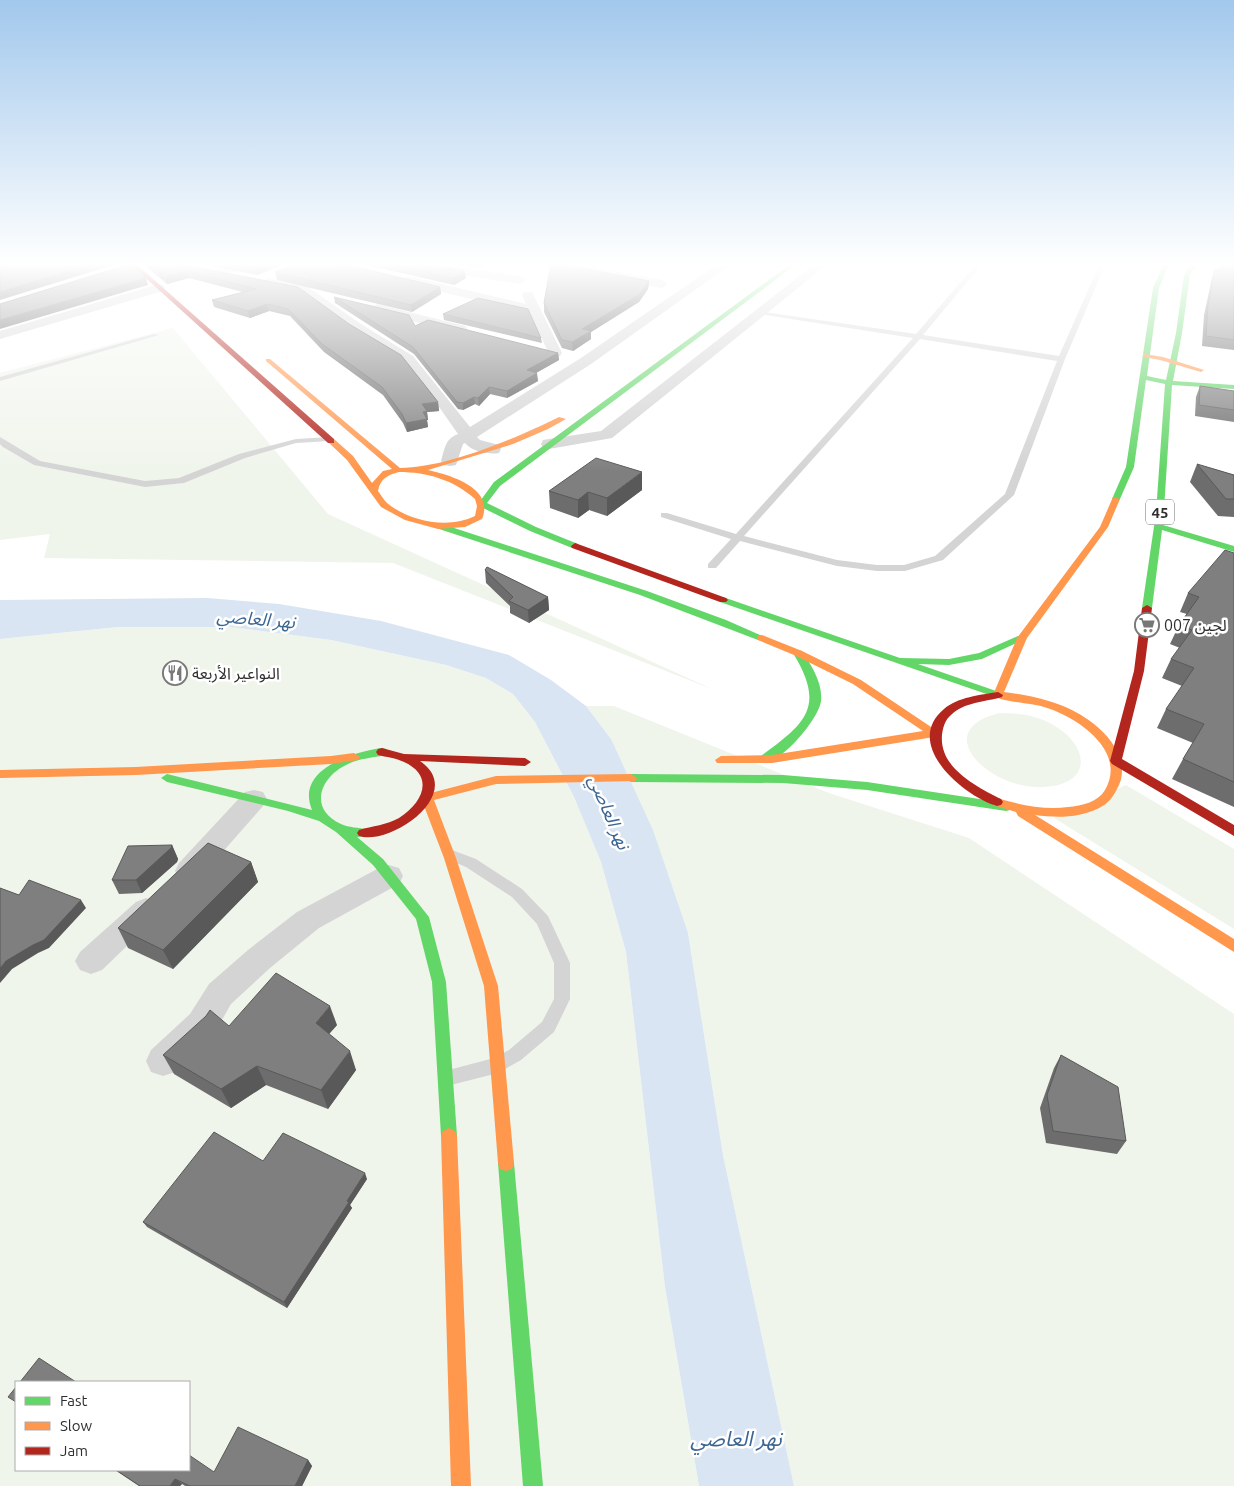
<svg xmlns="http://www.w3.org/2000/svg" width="1234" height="1486" font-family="Ubuntu,'Noto Sans Arabic',sans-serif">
<rect width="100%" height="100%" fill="#fff"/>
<g fill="#f0f5ec" fill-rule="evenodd">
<polygon points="173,328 328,514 714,690 393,563 44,558 50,534 0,540 0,373"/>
<path d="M118,627H231L331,640L446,665L486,678L513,694L535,722L574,797L601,862L626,952L665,1287L699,1486H0V639ZM16,1382H189V1470H16Z"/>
<polygon points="586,706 614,706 829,793 969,838 1234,1014 1234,1486 794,1486 723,1155 688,933 611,739"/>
<path d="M1000,713C1019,713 1038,715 1055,726C1090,747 1092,784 1045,787C1029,788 1011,784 997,776C961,756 952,724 1000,713Z"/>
<polygon points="1126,785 1234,849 1234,929 1054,818"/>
</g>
<polygon fill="#d9e5f2" points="207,598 279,604 381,621 509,655 551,680 586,706 611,739 653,830 688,933 723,1155 794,1486 699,1486 665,1287 626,952 601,862 574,797 535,722 513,694 486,678 446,665 331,640 231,627 118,627 0,639 0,600"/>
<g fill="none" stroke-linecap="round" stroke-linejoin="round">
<g fill="#d4d4d4" fill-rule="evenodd">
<path d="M977,263H983L923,335L1059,356L1100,263H1106L1065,359L1014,495L943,560L905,571H877L837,566L740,541L716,568H708V564L731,539L661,517V513H667L736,534L913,338L759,314L756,312L757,311L916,334ZM920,339L1057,361L1005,494L935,556L904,565H877L837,560L744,536Z"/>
<polygon points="154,334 159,335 0,381 0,377"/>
<polygon points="0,437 40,461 145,481 179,478 239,454 296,439 329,437 333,439 329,441 296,443 245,458 184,483 145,487 34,465 3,447 0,444"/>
<polygon points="452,850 476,859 522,889 548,916 570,963 570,999 554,1032 521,1060 498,1073 447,1086 441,1084 438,1078 441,1072 494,1058 509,1050 542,1022 554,999 554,963 537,924 512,897 466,867 447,859 445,855 447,851"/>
</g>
<g fill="#d4d4d4" fill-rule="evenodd">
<polygon points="235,263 252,263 250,265 223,276 219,277 213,273 215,270"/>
<polygon points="433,263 520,276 526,280 520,284 429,270 427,267"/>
<polygon points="540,263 566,263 662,280 668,284 662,288 546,267"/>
<path d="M719,263H733L591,364L477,437L480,440L499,445L501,449L499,453C489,455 471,451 465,443L463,444L456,465L450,466L444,465L441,461C445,448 445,439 458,434L430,394L403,362L351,330L300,293L264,285L262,282L268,278L308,287L361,324L413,356L470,427L581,358Z"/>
<polygon points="816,263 829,263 612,438 549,449 543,448 541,444 543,440 549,439 601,431"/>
<polygon points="408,276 526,304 522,295 524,292 532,292 562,353 560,356 550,356 530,313 404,283 402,280"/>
<polygon points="159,284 163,285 165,288 163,291 0,339 0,331"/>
<polygon points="377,304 465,326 467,329 460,333 372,311 371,308"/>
<polygon points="254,790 263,792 267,799 263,806 199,879 189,882 179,879 175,871 179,863 245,792"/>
<polygon points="389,865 399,868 403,876 399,884 319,928 270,968 231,1004 214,1034 175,1072 163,1076 151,1072 146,1061 151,1050 190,1014 209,984 248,950 297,912 379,868"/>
<polygon points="146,898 156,902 161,910 156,918 102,970 91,974 80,970 75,961 80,952 136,902"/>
</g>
<g fill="#63d668" fill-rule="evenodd">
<polygon points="792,263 798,263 500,486 487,503 536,527 578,544 578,548 572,548 530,531 479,506 478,504 494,482"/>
<polygon points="1164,263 1170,263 1159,288 1147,376 1166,380 1176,333 1184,275 1192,263 1198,263 1190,275 1182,333 1173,381 1234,385 1234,389 1172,385 1163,525 1234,546 1234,552 1162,530 1152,608 1147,611 1142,608 1156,513 1165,384 1146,380 1134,467 1120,499 1116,501 1112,499 1126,467 1153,288"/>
<polygon points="442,524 647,591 726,620 767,638 762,641 758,640 640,595 439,529 439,525"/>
<polygon points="723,597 900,658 949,659 979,653 1018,636 1026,636 1027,638 982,659 949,665 918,664 1002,693 1003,695 998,698 720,602 718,600"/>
<path d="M798,650L802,651C811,665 823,683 821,701C819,719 779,767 761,762L759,759L761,756C806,723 826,707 793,653Z"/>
<path d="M382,748L386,749L388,752L386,755C373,758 360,758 348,764C321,776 307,808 341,824C349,828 359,827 367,830L369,833L367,836L357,837L383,859L429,917L446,982L457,1136L455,1141L449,1144L443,1141L441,1136L432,982L416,919L373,865L336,832L319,821L288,811L167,782L161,778L167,774L312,810C295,769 353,752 382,748Z"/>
<polygon points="631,774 783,775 867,782 1006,803 1010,804 1012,807 1010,810 1006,811 867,790 783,783 631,782 625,778"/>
<polygon points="506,1155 512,1157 514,1163 543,1486 523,1486 498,1163 500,1157"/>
</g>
<g fill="#ff974d" fill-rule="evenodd">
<polygon points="1145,354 1163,357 1204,370 1201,372 1160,360 1143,357 1143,355"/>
<path d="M266,359H270L400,468C446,468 517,438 559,417L566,419L548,429L513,444L428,470C450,475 495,488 482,519L465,527L438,529L405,520L381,507L347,460L327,441L334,439L353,456L372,483L383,471L392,469L266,361ZM399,472C427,472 454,480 475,499L477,506L475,516C449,529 410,522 387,503C384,500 381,495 378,491C380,479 387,475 399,472Z"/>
<path d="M1113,497L1120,499L1108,527L1027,638L1004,692C1036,696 1068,703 1094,724C1113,739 1131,765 1117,789C1113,797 1108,804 1099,808C1080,818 1056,818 1035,815L1234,939V952L1018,816L1016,812L993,805L991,802L993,799L997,798C1020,805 1044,810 1068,807C1082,806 1098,802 1105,790C1128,751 1076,716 1044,707C1033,703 999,702 993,695L1017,638L1100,527Z"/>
<polygon points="762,635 802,651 861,680 940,733 934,737 772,763 717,763 715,760 721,756 772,755 923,731 853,684 794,655 758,640 757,638 758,636"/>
<polygon points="354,753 360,757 358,760 331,764 136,775 0,778 0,770 136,767 331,756"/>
<polygon points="631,774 637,778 635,781 496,784 434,800 456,858 498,986 514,1163 512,1169 506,1171 500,1169 498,1163 484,986 444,858 421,798 423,795 496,776"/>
<polygon points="449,1128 455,1131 457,1136 471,1486 451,1486 441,1136 443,1131"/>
</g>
<g fill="#b3261e" fill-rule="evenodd">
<polygon points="129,263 135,263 334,439 334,443 328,443"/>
<polygon points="575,543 726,598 728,600 726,602 720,602 572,548 571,546"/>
<polygon points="1147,605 1152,608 1144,671 1122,759 1234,825 1234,836 1112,764 1110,761 1134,671 1142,608"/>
<path d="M998,692L1003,695L1002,697C985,702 964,702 951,715C945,720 943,727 942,735C939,768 977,787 1001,799L1003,802L1001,805L997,806C963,796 902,744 944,709C958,697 980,695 998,692Z"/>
<path d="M382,748L404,754L525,758L531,762L525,766L420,761C467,793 391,846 359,836L357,833L359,830C372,826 387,825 399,818C423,803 435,776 404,762C396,758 386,757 378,755L376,752L378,749Z"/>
</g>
</g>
<g fill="#6d6d6d">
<polygon points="142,263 174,263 298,287 438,402 439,411 427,412 428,420 427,420 428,427 407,432 403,423 383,395 324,352 290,316 269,311 250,318 214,307 212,300 243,292 189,278 167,284"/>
<polygon points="198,263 287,263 257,275"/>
<polygon points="358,263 413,263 466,278 454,285"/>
<polygon points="443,263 484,263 484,266 480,268"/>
<polygon points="1222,263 1234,263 1234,350 1202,346 1204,315 1212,278 1215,269 1220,269"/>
<polygon points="275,272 440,287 441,294 412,312 277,280"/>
<polygon points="649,281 648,289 639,302 591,332 591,339 573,351 562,348 544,312 544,303"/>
<polygon points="334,297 415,326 558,353 559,360 536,373 538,381 507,398 490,394 479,406 475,404 463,410 458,409 414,354 335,303"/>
<polygon points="443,314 541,338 542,343 444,320"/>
<polygon points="1200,386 1234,391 1234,422 1195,416 1196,397"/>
<polygon points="1197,464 1234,475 1234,517 1218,516 1190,482"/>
<polygon points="642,490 607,516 589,510 578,518 550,508 549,491"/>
<polygon points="1234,553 1234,807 1172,779 1183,759 1193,743 1157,728 1166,709 1182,686 1162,678 1171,659 1180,648 1170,644 1179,625 1187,614 1180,612 1188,593"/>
<polygon points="485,570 548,597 549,610 529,623 510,613 510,606 486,583"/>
<polygon points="172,845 178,859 177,862 142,893 119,894 112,880"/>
<polygon points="251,862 258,882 173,969 128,948 118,928"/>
<polygon points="337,1025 329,1034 356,1070 328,1109 266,1085 231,1108 174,1074 163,1055 229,1026"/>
<polygon points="1061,1055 1126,1141 1117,1154 1046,1143 1040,1108 1054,1068"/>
<polygon points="263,1161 367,1179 350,1205 352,1208 287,1308 147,1227 143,1222"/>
<polygon points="308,1460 312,1466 302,1486 185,1486 182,1484 180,1486 139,1486 115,1470 189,1470 214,1472"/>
</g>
<g fill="#595959">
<polygon points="95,263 120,263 0,300 0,292"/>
<polygon points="268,263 287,263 257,275 255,268"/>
<polygon points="480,263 484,263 484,266 480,268"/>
<polygon points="187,271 189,278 167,284 165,277"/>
<polygon points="465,271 466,278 454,285 453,278"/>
<polygon points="146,278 148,285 0,329 0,320"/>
<polygon points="649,281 648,289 639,302 591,332 591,339 573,351 572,342 582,329"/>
<polygon points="440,287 441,294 412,312 411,305"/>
<polygon points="267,304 269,311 250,318 248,311"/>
<polygon points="558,353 559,360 527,378 527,370"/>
<polygon points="537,373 538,381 507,398 507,391"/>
<polygon points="489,387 490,394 479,406 478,398"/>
<polygon points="474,397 475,404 463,410 463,403"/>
<polygon points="438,402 439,411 427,412 428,420 427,420 428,427 407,432 406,423 422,404"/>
<polygon points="642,472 642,490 607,516 607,498"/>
<polygon points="588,492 589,510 578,518 578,500"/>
<polygon points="548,597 549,610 529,623 528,610"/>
<polygon points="172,845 178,859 177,862 142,893 136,880"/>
<polygon points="251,862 258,882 173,969 163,950"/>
<polygon points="81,900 86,908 49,948 38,953 12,969 0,983 0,968 6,961"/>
<polygon points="330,1006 337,1025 322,1042 316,1023"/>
<polygon points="350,1051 356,1070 328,1109 321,1090"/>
<polygon points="257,1066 266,1085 231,1108 221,1089"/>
<polygon points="365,1173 367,1179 350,1205 352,1208 287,1308 284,1302"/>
<polygon points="308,1460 312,1466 302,1486 295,1486"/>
<polygon points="175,1479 182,1484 180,1486 170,1486"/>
</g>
<g fill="#7f7f7f" stroke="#595959">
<polygon points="0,263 95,263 0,292"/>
<polygon points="148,263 174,263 298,287 349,324 401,355 438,402 422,404 427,411 423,412 427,419 406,423 402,414 382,387 322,344 288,309 267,304 248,311 212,300 256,289 187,271 165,277"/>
<polygon points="230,263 268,263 255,268"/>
<polygon points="298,263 339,263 440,287 411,305 275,272"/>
<polygon points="387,263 413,263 465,271 453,278"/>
<polygon points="1223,263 1234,263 1234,340 1206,336 1208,305 1215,269 1221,269"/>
<polygon points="130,264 146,278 0,320 0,304"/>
<polygon points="551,264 565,265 649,281 640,294 582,329 591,331 572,342 562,340 544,303"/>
<polygon points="334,297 409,315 415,326 428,320 558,353 527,370 537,373 507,391 489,387 478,398 474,397 463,403 457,402 413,347"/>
<polygon points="478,298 528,309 541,338 443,314"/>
<polygon points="1200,386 1234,391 1234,410 1199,405"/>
<polygon points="596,458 642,472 607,498 588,492 578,500 549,491"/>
<polygon points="1197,464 1234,475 1234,499 1226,499"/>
<polygon points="1225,550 1234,553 1234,782 1183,759 1204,724 1166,709 1194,668 1171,659 1192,630 1179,625 1199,597 1188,593"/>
<polygon points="487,567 548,597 528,610 509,601 513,597 485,570"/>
<polygon points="208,843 251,862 163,950 118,928"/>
<polygon points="172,845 171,848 136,880 112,880 128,846"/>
<polygon points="29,880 81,900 44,940 33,945 6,961 0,968 0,888 19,895"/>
<polygon points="276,973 330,1006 316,1023 350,1051 321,1090 257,1066 221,1089 163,1055 206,1016 210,1010 229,1026"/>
<polygon points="1061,1055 1118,1087 1126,1141 1053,1131 1047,1095"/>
<polygon points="214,1132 263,1161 283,1133 365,1173 347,1201 349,1202 284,1302 143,1222"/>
<polygon points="39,1358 76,1382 20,1382"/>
<polygon points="16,1387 16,1402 8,1397"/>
<polygon points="238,1427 308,1460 295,1486 190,1486 175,1479 170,1486 140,1486 116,1470 189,1470 189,1455 214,1472"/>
</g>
<linearGradient id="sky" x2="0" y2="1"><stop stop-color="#a2c8ec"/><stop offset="0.56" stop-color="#fff"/><stop offset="1" stop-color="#fff" stop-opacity="0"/></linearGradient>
<rect width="1234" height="471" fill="url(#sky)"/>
<defs>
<symbol id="supermarket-ring" viewBox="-11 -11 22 22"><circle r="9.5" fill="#fff" stroke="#787878" stroke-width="1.5"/><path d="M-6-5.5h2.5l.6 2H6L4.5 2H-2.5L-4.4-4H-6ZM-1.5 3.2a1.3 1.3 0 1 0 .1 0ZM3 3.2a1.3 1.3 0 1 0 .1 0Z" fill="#787878"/></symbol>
<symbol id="restaurant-ring" viewBox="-11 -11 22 22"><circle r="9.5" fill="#fff" stroke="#787878" stroke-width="1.5"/><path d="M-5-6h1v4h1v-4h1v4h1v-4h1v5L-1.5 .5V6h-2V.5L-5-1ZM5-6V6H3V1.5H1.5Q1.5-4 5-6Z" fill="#787878"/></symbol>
</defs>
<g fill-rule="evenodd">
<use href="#supermarket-ring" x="1133" y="611" width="28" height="28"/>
<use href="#restaurant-ring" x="161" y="659" width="28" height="28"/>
</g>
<g text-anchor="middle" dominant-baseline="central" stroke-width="5" stroke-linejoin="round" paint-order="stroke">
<rect fill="#fff" stroke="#6d6d6d" stroke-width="1" x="1146" y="499.5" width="28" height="25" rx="4"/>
<g font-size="15" font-weight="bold" fill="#2f2f2f">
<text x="1160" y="512">45</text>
</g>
<g font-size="16" fill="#2f2f2f" stroke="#fff" text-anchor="start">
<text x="1164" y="625">لجين 007</text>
<text x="192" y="673">النواعير الأربعة</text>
</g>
<g font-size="18" font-style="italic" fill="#3b6693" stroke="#fff">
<text transform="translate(256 618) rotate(5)">نهر العاصي</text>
<text transform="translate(610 812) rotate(67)">نهر العاصي</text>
</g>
<g font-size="21" font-style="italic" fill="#3b6693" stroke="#fff">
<text x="736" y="1438">نهر العاصي</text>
</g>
</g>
<rect x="15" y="1381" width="175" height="90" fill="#ffffff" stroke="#acacac"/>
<rect x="25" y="1397" width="25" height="8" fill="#63d668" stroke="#acacac"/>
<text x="60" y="1406" font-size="15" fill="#2f2f2f">Fast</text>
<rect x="25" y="1422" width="25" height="8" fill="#ff974d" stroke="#acacac"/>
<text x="60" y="1431" font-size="15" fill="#2f2f2f">Slow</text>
<rect x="25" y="1447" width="25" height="8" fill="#b3261e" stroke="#acacac"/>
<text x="60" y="1456" font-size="15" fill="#2f2f2f">Jam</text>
</svg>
